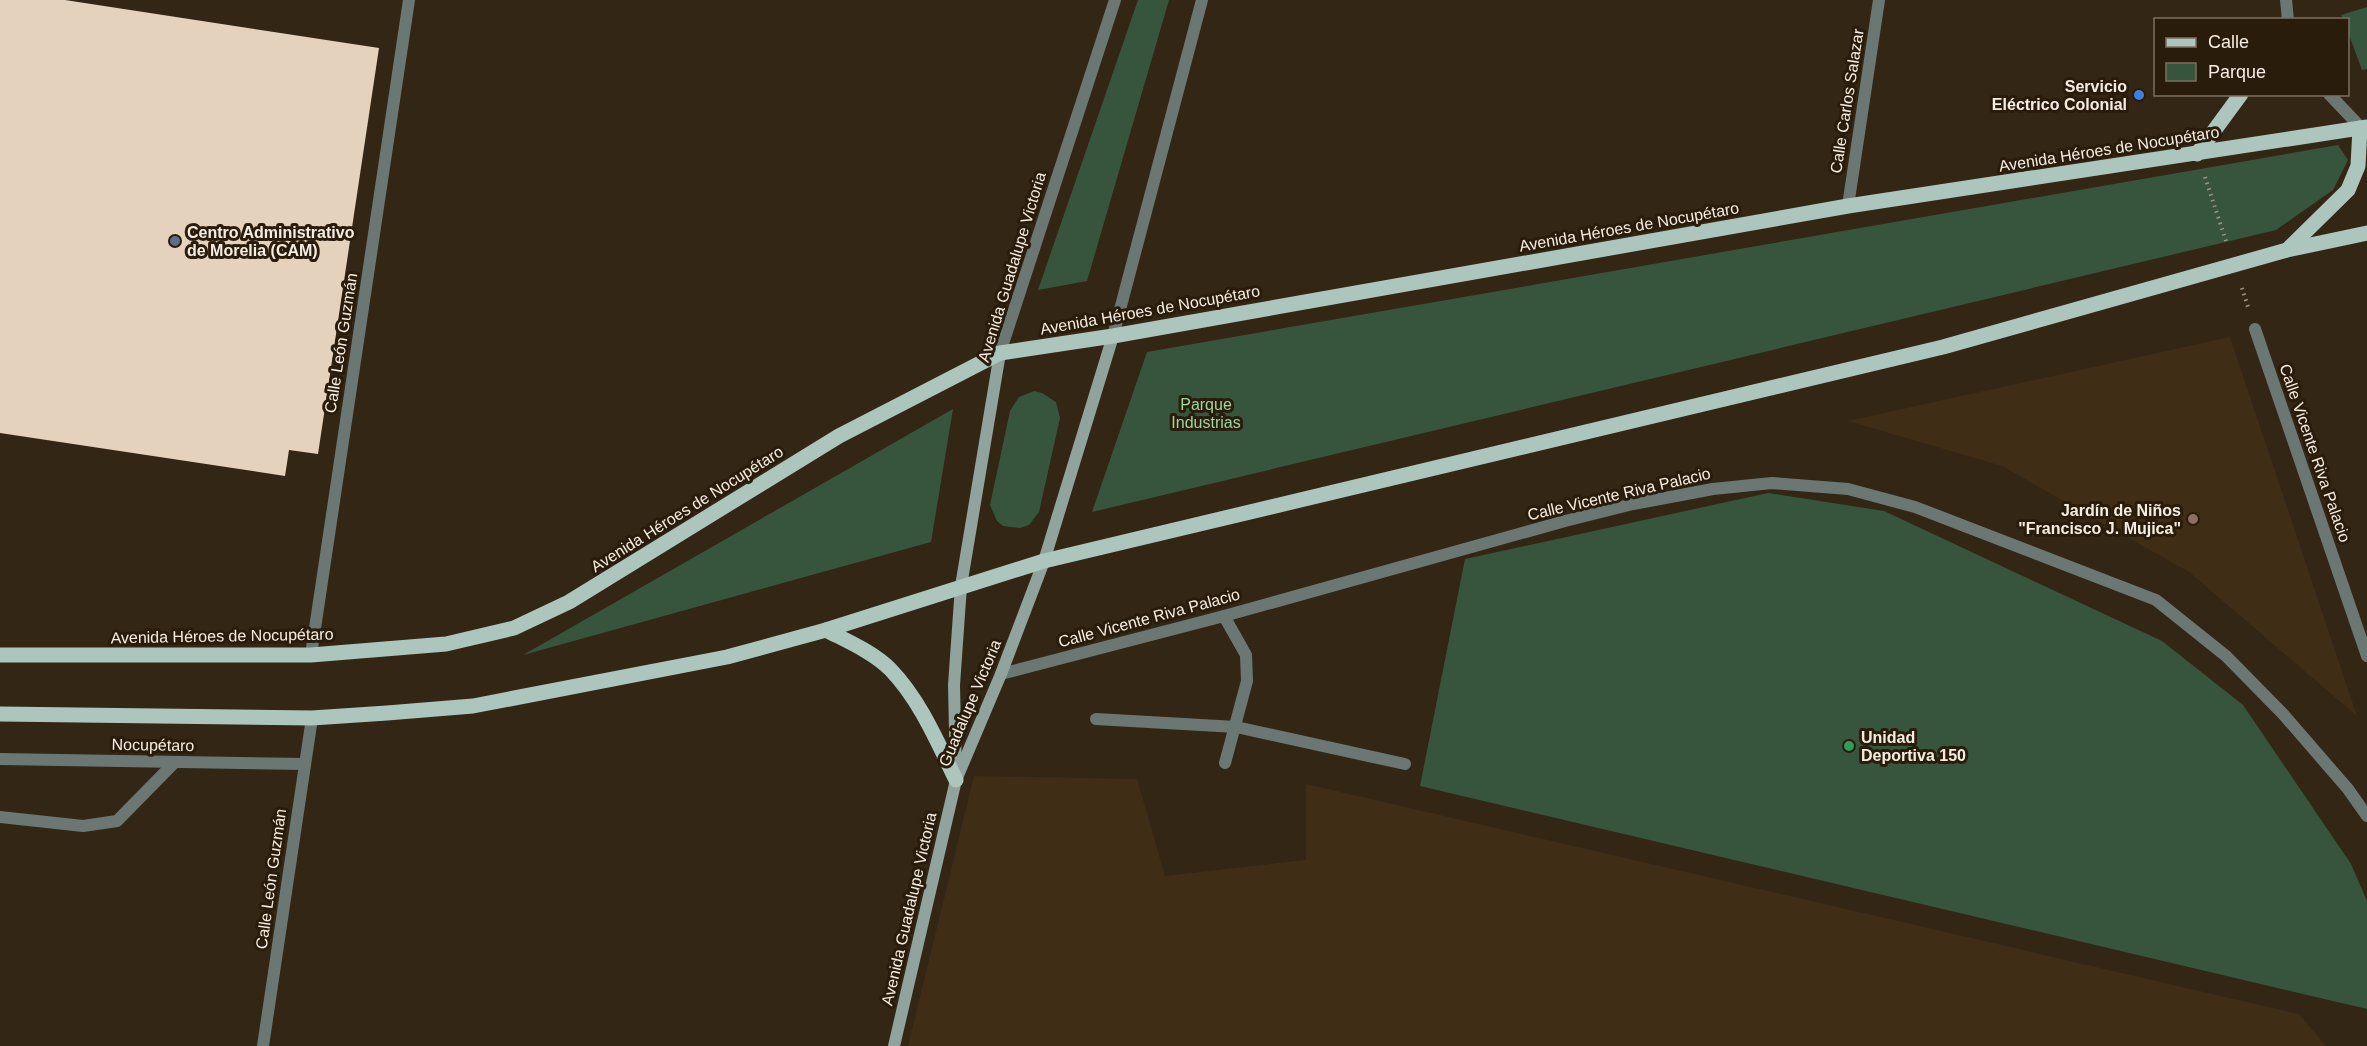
<svg xmlns="http://www.w3.org/2000/svg" width="2367" height="1046" font-family="Helvetica,sans-serif">
<rect width="100%" height="100%" fill="#342615"/>
<g fill="#3f2d16">
<polygon points="2230,337 2357,716 2189,572 2002,466 1848,421"/>
<polygon points="974,776 1137,779 1165,876 1306,860 1306,784 2299,1014 2326,1046 908,1046"/>
</g>
<g fill="#37543c">
<polygon points="1138,0 1169,0 1087,281 1038,290"/>
<polygon points="2367,7 2367,69 2362,70 2348,32 2348,20 2343,19 2341,15"/>
<polygon points="2338,145 2348,160 2333,190 2276,230 1092,512 1147,352"/>
<polygon points="1034,391 1042,393 1056,402 1060,418 1039,512 1029,525 1020,528 1003,526 997,521 990,505 1010,411 1019,397"/>
<polygon points="953,409 931,542 523,655"/>
<polygon points="1768,493 1884,511 2162,641 2243,705 2351,864 2367,901 2367,1009 1420,786 1465,559"/>
</g>
<polygon fill="#e5d2bd" points="0,0 65,0 379,48 318,454 289,450 285,476 0,433"/>
<g fill="none" stroke-linecap="round" stroke-linejoin="round">
<g stroke="#9e9385" stroke-width="4" stroke-dasharray="1.5 4.5" stroke-linecap="butt">
<polyline points="2205,177 2226,241"/>
<polyline points="2242,288 2248,307"/>
</g>
<g stroke="#6b7773" stroke-width="12">
<polyline points="1224,616 1246,655 1247,681 1225,763"/>
<polyline points="1096,719 1236,727 1405,764"/>
<polyline points="0,817 83,826 117,821 175,762"/>
</g>
<g stroke="#6b7773" stroke-width="12">
<polyline points="1848,206 1879,0"/>
<polyline points="1113,336 1202,0"/>
<polyline points="311,655 409,0"/>
<polyline points="0,759 305,764"/>
<polyline points="263,1046 312,718"/>
</g>
<g stroke="#6b7773" stroke-width="12">
<polyline points="2286,0 2288,20"/>
<polyline points="2329,94 2366,133"/>
<polyline points="2255,329 2367,656"/>
<polyline points="1000,353 1115,0"/>
<polyline points="1001,674 1224,616 1565,521 1633,504 1713,489 1772,483 1848,489 1915,507 2156,600 2226,656 2283,714 2348,789 2367,816"/>
</g>
<g stroke="#90a39d" stroke-width="12">
<polyline points="956,776 954,685 961,586 1000,353"/>
<polyline points="894,1046 956,780 1001,674 1044,561 1113,336"/>
</g>
<g stroke="#acc6bd" stroke-width="15">
<polyline points="2197,154 2241,94"/>
<polyline points="2287,250 2348,190 2358,166 2360,128"/>
<path d="M826,630C847,641 873,652 890,669C920,700 937,741 956,780"/>
<polyline points="0,655 311,655 446,644 514,628 569,602 839,436 1000,353 1113,336 1848,206 2367,127"/>
<polyline points="0,714 312,718 387,713 473,706 727,657 826,630 1044,561 1943,347 2287,250 2367,233"/>
</g>
</g>
<circle fill="#3f7fe0" stroke="#2a1c0b" stroke-width="2" cx="2139" cy="95" r="6"/>
<circle fill="#5c6f8a" stroke="#2a1c0b" stroke-width="2" cx="175" cy="241" r="6"/>
<circle fill="#8d6e63" stroke="#2a1c0b" stroke-width="2" cx="2193" cy="519" r="6"/>
<circle fill="#2e9e5b" stroke="#2a1c0b" stroke-width="2" cx="1849" cy="746" r="6"/>
<g text-anchor="middle" dominant-baseline="central" stroke-width="6" stroke-linejoin="round" paint-order="stroke">
<g font-size="16" font-weight="bold" fill="#f6ede2" stroke="#2a1c0b" text-anchor="end">
<text x="2127" y="86">Servicio<tspan x="2127" dy="18">Eléctrico Colonial</tspan></text>
<text x="187" y="232" text-anchor="start">Centro Administrativo<tspan x="187" dy="18">de Morelia (CAM)</tspan></text>
<text x="2181" y="510">Jardín de Niños<tspan x="2181" dy="18">"Francisco J. Mujica"</tspan></text>
<text x="1861" y="737" text-anchor="start">Unidad<tspan x="1861" dy="18">Deportiva 150</tspan></text>
</g>
<g font-size="16" fill="#f6ede2" stroke="#2a1c0b">
<text transform="translate(1847 101) rotate(-81)">Calle Carlos Salazar</text>
<text transform="translate(2109 149) rotate(-9)">Avenida Héroes de Nocupétaro</text>
<text transform="translate(1629 227) rotate(-10)">Avenida Héroes de Nocupétaro</text>
<text transform="translate(1012 267) rotate(-73)">Avenida Guadalupe Victoria</text>
<text transform="translate(1150 310) rotate(-10)">Avenida Héroes de Nocupétaro</text>
<text transform="translate(341 343) rotate(-81)">Calle León Guzmán</text>
<text transform="translate(2315 453) rotate(71)">Calle Vicente Riva Palacio</text>
<text transform="translate(1619 494) rotate(-13)">Calle Vicente Riva Palacio</text>
<text transform="translate(687 509) rotate(-32)">Avenida Héroes de Nocupétaro</text>
<text transform="translate(1149 618) rotate(-15)">Calle Vicente Riva Palacio</text>
<text transform="translate(222 636) rotate(-1)">Avenida Héroes de Nocupétaro</text>
<text transform="translate(970 703) rotate(-67)">Guadalupe Victoria</text>
<text transform="translate(153 745) rotate(1)">Nocupétaro</text>
<text transform="translate(271 879) rotate(-82)">Calle León Guzmán</text>
<text transform="translate(909 909) rotate(-77)">Avenida Guadalupe Victoria</text>
</g>
<g font-size="16" fill="#9ad5a3" stroke="#2a1c0b">
<text x="1206" y="404">Parque<tspan x="1206" dy="18">Industrias</tspan></text>
</g>
</g>
<rect x="2154" y="18" width="195" height="78" fill="#2a1c0b" stroke="#7c7061" stroke-width="1.5"/>
<rect x="2166" y="38" width="30" height="9" fill="#acc6bd" stroke="#7c7061" stroke-width="1.5"/>
<text x="2208" y="48" font-size="18" fill="#f6ede2">Calle</text>
<rect x="2166" y="63" width="30" height="18" fill="#37543c" stroke="#7c7061" stroke-width="1.5"/>
<text x="2208" y="78" font-size="18" fill="#f6ede2">Parque</text>
</svg>
